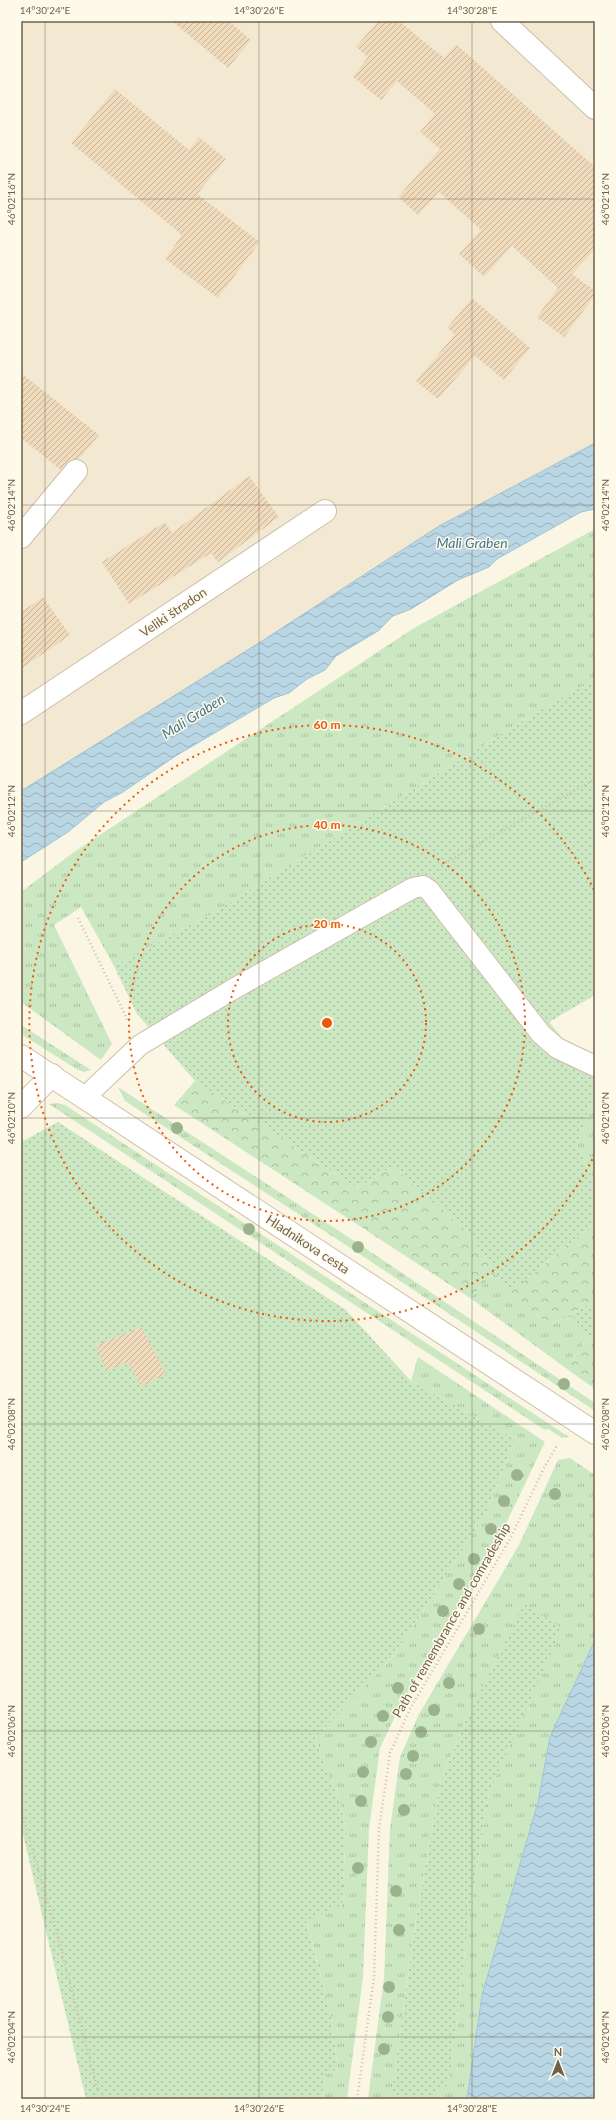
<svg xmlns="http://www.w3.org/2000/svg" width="616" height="2120" font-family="Lato,sans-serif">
<defs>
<pattern id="grass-tufts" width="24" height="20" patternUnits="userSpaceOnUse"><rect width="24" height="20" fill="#cce8c3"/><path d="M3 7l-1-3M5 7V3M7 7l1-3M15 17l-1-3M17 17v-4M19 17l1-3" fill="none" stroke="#aabfa0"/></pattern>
<pattern id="forest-crowns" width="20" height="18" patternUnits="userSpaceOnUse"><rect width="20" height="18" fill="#cce8c3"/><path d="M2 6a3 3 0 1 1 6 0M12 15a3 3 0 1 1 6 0" fill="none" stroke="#aabfa0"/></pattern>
<pattern id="garden-dots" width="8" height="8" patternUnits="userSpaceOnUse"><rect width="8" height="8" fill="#cce8c3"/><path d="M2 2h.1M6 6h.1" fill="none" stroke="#aabfa0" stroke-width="1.8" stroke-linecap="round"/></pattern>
<pattern id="water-waves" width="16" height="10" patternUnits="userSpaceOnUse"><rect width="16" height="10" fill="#b9d6e4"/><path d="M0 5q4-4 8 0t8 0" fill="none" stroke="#9bb1bb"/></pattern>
<pattern id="building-hatch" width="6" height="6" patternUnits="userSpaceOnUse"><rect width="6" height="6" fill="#f0dabc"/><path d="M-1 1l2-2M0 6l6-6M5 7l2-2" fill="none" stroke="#c7b49b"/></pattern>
</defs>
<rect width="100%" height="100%" fill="#fbf6e4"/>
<polygon fill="#f3e9d2" points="21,21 595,21 595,443 439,526 262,641 21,791"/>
<g fill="url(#grass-tufts)">
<polygon points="595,529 595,680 552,703 216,911 114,966 81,907 54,925 112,1044 101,1060 21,1002 21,892 74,852 414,628"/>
<polygon points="21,1025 91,1070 84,1072 78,1070 21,1034"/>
<polygon points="118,1087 362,1246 595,1403 595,1411 355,1251 125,1101"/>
<polygon points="595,1094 595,1182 577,1146"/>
<polygon points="57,1103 65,1105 569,1437 562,1438 548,1429 545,1430 49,1104"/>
<polygon points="495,1272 509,1293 550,1325 571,1314 587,1338 567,1369 470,1298"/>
<polygon points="418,1357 545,1442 502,1532 401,1704 380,1748 369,1829 363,1977 347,2099 323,2099 325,2074 338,2069 331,2016 306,1919 342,1906 346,1832 341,1806 315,1738 391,1659 422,1613 485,1515 515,1439 411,1381"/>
<polygon points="570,1458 595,1475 595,1640 550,1737 538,1802 482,1995 467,2099 437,2099 438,2084 449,2086 468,1926 489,1793 513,1737 524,1605 464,1724 440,1784 416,1918 391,2099 368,2099 384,1978 390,1829 400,1757 419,1714 519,1545 558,1460"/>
</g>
<g fill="url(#forest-crowns)">
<polygon points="195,1081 357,1188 393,1166 469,1233 495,1272 470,1298 174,1105"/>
<polygon points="595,1223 595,1301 550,1325 509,1293"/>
<polygon points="587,1338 595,1343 595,1389 567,1369"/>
</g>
<g fill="url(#garden-dots)">
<polygon points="595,680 595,995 549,1022 595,1077 595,1094 577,1146 595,1182 595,1223 509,1293 469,1233 393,1166 357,1188 195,1081 137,1014 114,966 216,911 552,703"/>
<polygon points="58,1122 346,1310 411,1381 515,1439 485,1515 422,1613 391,1659 315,1738 341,1806 346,1832 342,1906 306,1920 331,2016 338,2069 325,2074 323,2099 86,2099 21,1826 21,1142"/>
<polygon points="595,1301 595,1343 587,1338 571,1314"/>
<polygon points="524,1604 562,1628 489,1793 468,1926 449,2087 438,2084 437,2099 391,2099 416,1918 440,1784 464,1724"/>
</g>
<g fill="url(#water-waves)" stroke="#a0c4d5">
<polygon points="595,443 595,509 581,512 497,559 489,567 458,580 411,609 393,616 378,631 336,656 325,670 307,679 289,693 274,698 174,757 123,792 104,802 68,832 21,862 21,791 262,641 439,526"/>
<polygon points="595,1640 595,2099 467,2099 482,1995 538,1802 550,1737"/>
</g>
<g fill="url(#building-hatch)">
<polygon points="172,21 229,21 251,40 228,68"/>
<polygon points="378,21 399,21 444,58 456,44 595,167 595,249 572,274 595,291 595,295 564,337 537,317 558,288 512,246 484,277 459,254 481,230 439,192 418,215 398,197 440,149 420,132 435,114 397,81 381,100 353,77 368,57 356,47"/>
<polygon points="115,89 189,150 199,137 226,159 197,194 260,242 218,298 165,259 182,235 71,143"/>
<polygon points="472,298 530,348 504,380 475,356 438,399 416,381 455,334 447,328"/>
<polygon points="21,373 99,435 79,459 71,459 61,470 21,438"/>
<polygon points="249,476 279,517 218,562 211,553 129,604 102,562 165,522 172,533"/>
<polygon points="43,597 70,635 21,669 21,612"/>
<polygon points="141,1327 166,1374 141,1387 128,1362 106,1371 96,1345"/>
</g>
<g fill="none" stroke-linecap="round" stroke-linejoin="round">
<defs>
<polyline id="lane" points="85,1097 140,1045 230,991 361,917 413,888 423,886 429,890 541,1034 557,1048 595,1066"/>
<g id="street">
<polyline points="502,21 595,108"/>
<polyline points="21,537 76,471"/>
<polyline points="21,713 325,511"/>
<polyline points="21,1107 52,1075"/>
</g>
<polyline id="secondary" points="21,1056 595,1433"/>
</defs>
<use href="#lane" stroke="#ccbfab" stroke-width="22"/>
<use href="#street" stroke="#ccbfab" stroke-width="24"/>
<use href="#secondary" stroke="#cfc0a9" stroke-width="24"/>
<g stroke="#d4bda0" stroke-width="2.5" stroke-dasharray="1 3" stroke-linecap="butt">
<polyline points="441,865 595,779"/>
<polyline points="78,918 128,1021"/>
<polyline points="21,1810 58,1937 98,2091"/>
<polyline points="357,2099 374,1977 379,1829 390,1753 410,1709 510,1539 545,1466 558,1444"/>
</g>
<use href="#lane" stroke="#fff" stroke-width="20"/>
<use href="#street" stroke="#fff" stroke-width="22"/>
<use href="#secondary" stroke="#fff" stroke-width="22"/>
</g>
<g fill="#9bb38d">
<circle cx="177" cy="1128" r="6"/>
<circle cx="249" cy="1229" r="6"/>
<circle cx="358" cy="1247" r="6"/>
<circle cx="564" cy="1384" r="6"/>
<circle cx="517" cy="1475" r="6"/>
<circle cx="555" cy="1494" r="6"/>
<circle cx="504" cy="1501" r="6"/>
<circle cx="491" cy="1529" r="6"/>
<circle cx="474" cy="1559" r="6"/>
<circle cx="459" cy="1584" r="6"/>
<circle cx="443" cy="1611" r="6"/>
<circle cx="479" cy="1629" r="6"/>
<circle cx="449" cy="1683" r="6"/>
<circle cx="398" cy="1688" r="6"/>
<circle cx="434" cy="1710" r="6"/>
<circle cx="383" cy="1716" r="6"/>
<circle cx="421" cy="1732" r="6"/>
<circle cx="371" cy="1742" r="6"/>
<circle cx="413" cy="1756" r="6"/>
<circle cx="363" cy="1772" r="6"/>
<circle cx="406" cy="1774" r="6"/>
<circle cx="361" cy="1801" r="6"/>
<circle cx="404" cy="1810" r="6"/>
<circle cx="358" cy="1868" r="6"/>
<circle cx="396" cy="1891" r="6"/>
<circle cx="399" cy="1930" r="6"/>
<circle cx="389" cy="1987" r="6"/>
<circle cx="388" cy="2017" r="6"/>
<circle cx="384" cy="2049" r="6"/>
</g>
<path fill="none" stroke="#72604b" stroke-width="1" stroke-opacity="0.45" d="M45,21V2099M259,21V2099M472,21V2099M21,199H595M21,505H595M21,811H595M21,1118H595M21,1424H595M21,1731H595M21,2037H595"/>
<g fill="none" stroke="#e8590c" stroke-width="2" stroke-dasharray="2 4">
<circle cx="327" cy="1023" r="99"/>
<circle cx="327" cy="1023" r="198"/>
<path d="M595 1154A298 298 0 1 1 595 892"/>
</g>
<g text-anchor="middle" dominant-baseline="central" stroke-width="3" stroke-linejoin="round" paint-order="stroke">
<g font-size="13" fill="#72604b" stroke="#fefaea">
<text transform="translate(173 612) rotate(-34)">Veliki štradon</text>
<text transform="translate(308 1244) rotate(33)">Hladnikova cesta</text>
<text transform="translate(451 1620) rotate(-60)">Path of remembrance and comradeship</text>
</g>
<g font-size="14" font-style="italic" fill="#48758c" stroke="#fefaea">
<text x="472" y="542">Mali Graben</text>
<text transform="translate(193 716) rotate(-32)">Mali Graben</text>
</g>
</g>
<circle cx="327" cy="1023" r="6" fill="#e8590c" stroke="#fefaea" stroke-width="2"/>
<g font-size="12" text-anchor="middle" font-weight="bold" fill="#e8590c" stroke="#fefaea" stroke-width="3" stroke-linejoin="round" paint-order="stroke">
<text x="327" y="729">60 m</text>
<text x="327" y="829">40 m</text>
<text x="327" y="928">20 m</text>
</g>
<rect width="616" height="2120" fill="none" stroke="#fefaea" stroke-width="44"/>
<g transform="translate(558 2062)" stroke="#fefaea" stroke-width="3" paint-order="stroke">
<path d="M0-3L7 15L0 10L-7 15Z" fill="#72604b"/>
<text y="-6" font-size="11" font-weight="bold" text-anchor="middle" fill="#72604b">N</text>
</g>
<rect x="22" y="22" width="572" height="2076" fill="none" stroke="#72604b" stroke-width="1.5"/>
<g font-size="10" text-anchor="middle" fill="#72604b">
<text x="45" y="14">14°30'24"E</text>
<text x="259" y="14">14°30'26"E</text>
<text x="472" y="14">14°30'28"E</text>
<text transform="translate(11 199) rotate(-90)" y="4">46°02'16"N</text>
<text transform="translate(605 199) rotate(-90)" y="4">46°02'16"N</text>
<text transform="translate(11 505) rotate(-90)" y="4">46°02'14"N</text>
<text transform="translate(605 505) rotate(-90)" y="4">46°02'14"N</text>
<text transform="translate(11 811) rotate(-90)" y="4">46°02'12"N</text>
<text transform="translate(605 811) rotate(-90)" y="4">46°02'12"N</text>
<text transform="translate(11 1118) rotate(-90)" y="4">46°02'10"N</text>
<text transform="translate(605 1118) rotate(-90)" y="4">46°02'10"N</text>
<text transform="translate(11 1424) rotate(-90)" y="4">46°02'08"N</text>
<text transform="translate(605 1424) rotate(-90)" y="4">46°02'08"N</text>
<text transform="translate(11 1731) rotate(-90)" y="4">46°02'06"N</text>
<text transform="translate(605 1731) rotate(-90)" y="4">46°02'06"N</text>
<text transform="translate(11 2037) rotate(-90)" y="4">46°02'04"N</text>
<text transform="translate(605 2037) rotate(-90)" y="4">46°02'04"N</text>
<text x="45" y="2112">14°30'24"E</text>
<text x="259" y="2112">14°30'26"E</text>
<text x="472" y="2112">14°30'28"E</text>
</g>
</svg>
